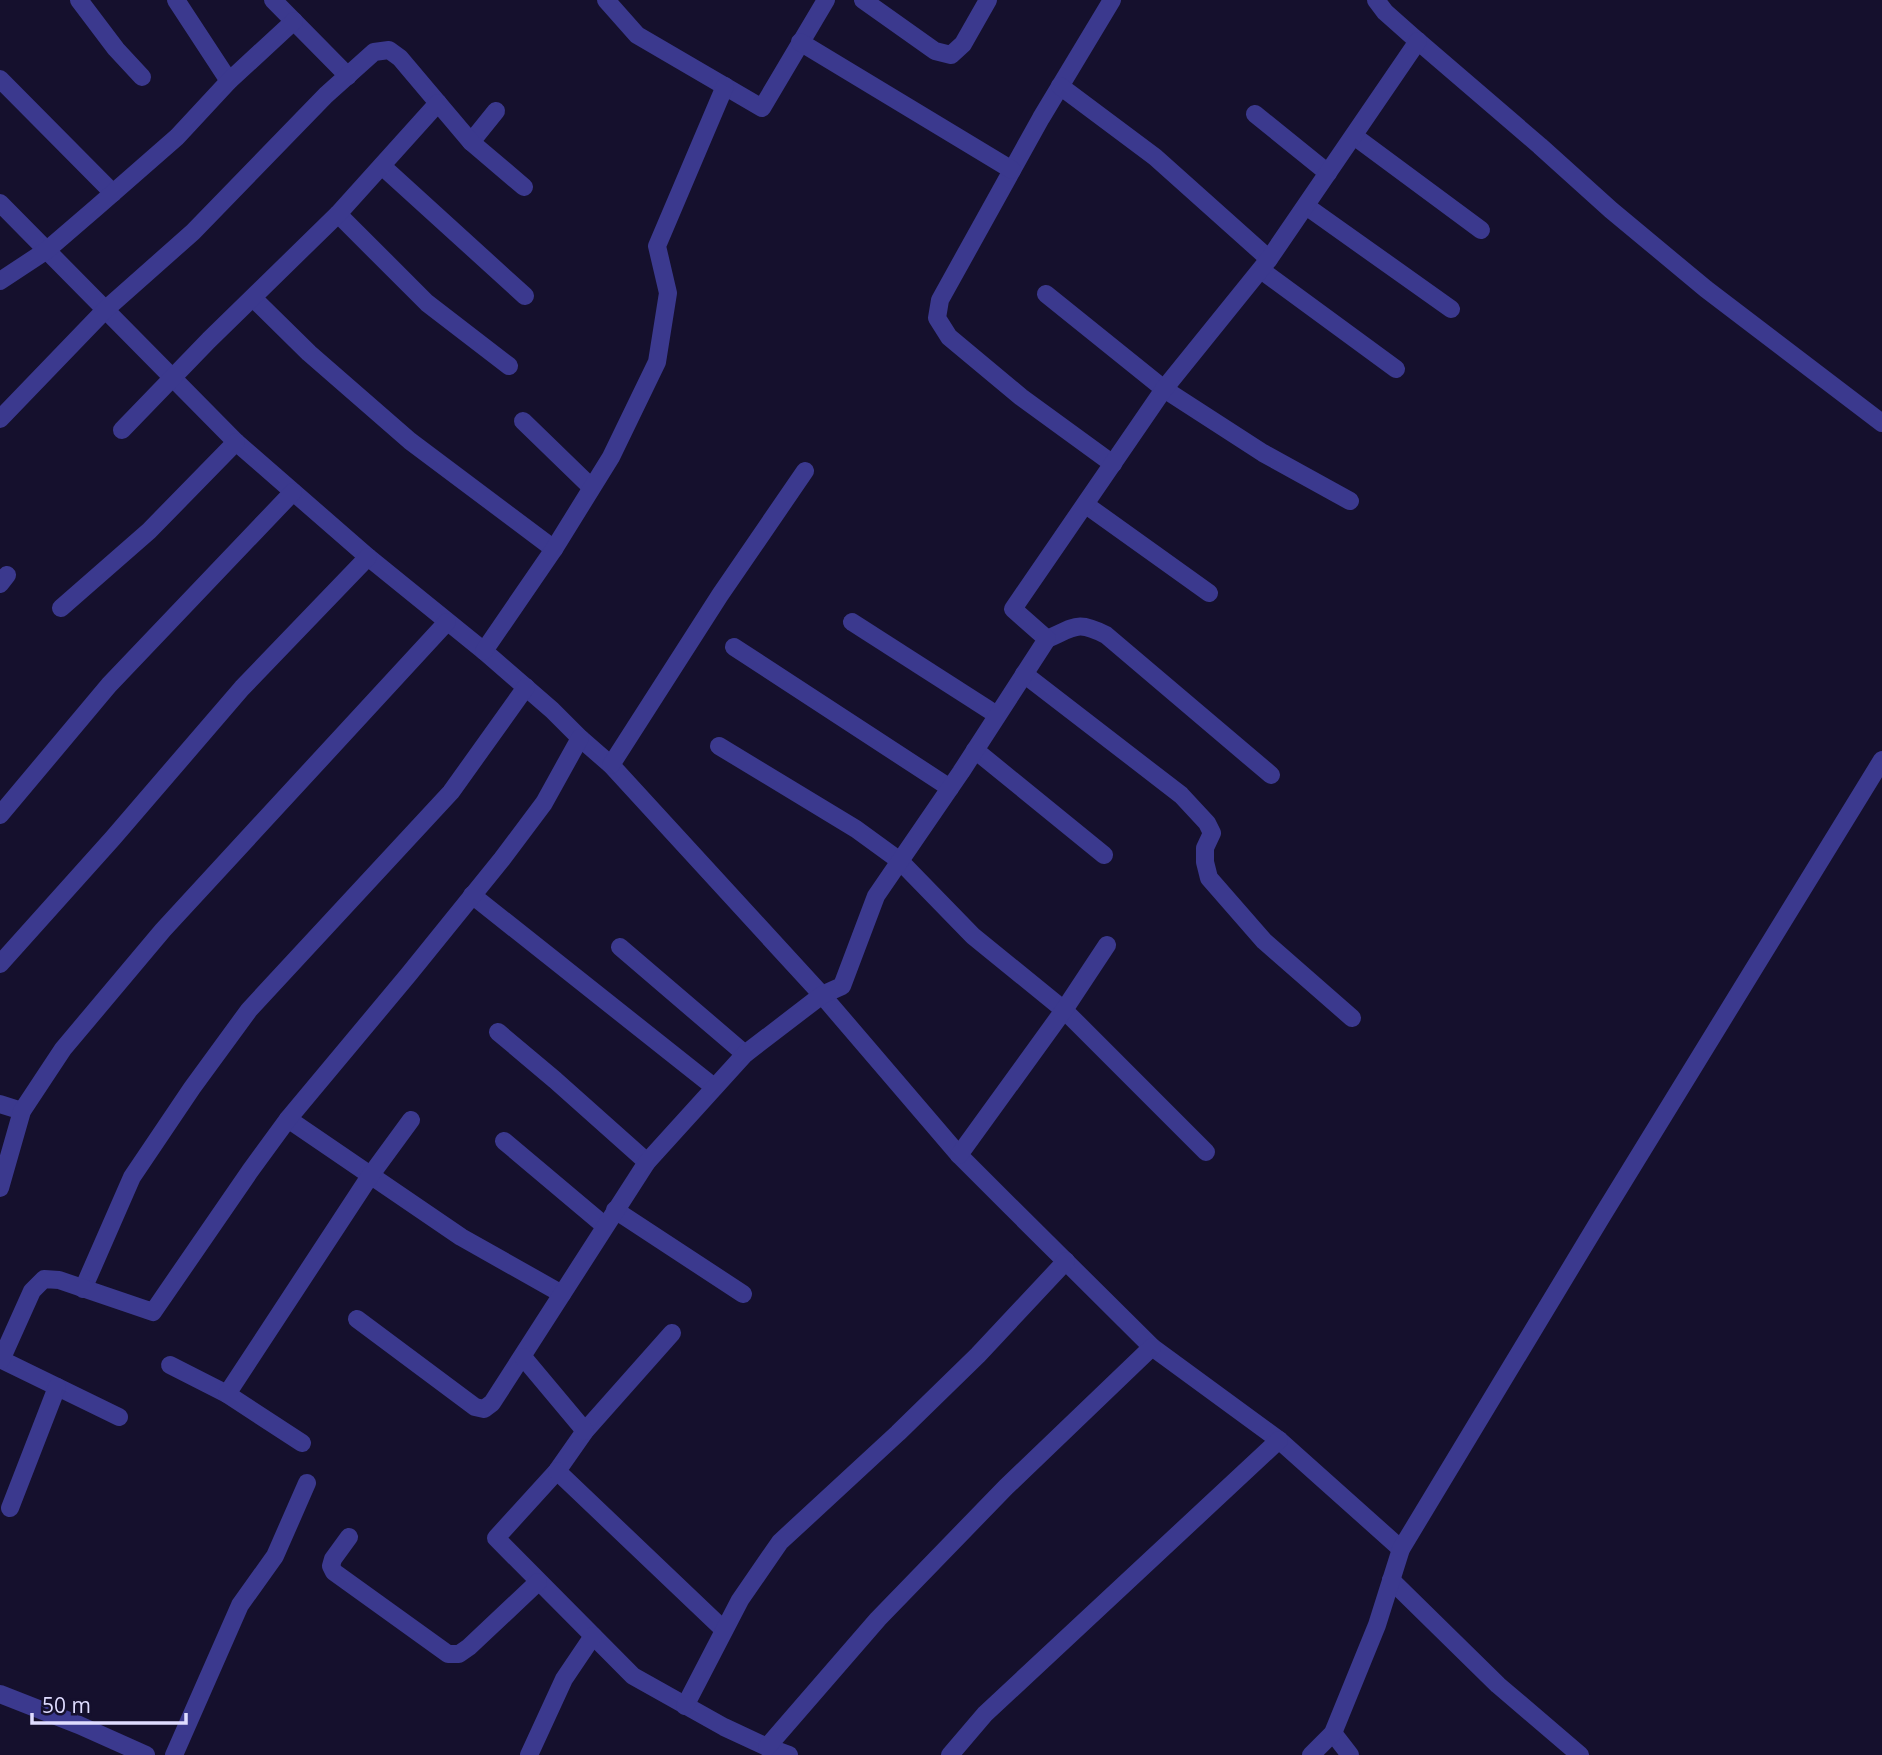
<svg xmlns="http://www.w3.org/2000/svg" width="1882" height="1755" font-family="'Open Sans',sans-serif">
<rect width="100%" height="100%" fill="#15102d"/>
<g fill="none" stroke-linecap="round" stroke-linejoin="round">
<g stroke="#3b398e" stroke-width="18">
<polyline points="79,0 116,49 142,77"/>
<polyline points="176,0 229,81"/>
<polyline points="273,0 348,76"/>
<polyline points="606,0 637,35 762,108 826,0"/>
<polyline points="863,0 935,51 951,55 963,44 988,0"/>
<polyline points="1112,0 1041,118 940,300 937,318 949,337 1021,397 1113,464"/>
<polyline points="1376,0 1385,12 1412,36 1540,146 1611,210 1706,289 1882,423"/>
<polyline points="800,42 1012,170"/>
<polyline points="0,79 113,193"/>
<polyline points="1060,86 1155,157 1269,259"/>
<polyline points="1255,114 1328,173"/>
<polyline points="1354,136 1481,230"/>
<polyline points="471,142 496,111"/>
<polyline points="382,166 525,296"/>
<polyline points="0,203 236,442 368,557 484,651 552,710 580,738 611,765 822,995 959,1155 1009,1205 1152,1347 1279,1440 1401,1549"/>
<polyline points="1306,206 1451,309"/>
<polyline points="338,214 427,303 509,366"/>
<polyline points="1261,270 1396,369"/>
<polyline points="0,281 47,250 97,207 177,137 229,81 294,21"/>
<polyline points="1046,294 1164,389 1263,453 1350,501"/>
<polyline points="253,298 309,353 410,441 554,549"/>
<polyline points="0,419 105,310 193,232 326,95 374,52 389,50 400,58 438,103"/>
<polyline points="523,421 591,487"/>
<polyline points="122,430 209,340 338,214 438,103 471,142 524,187"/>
<polyline points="1086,505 1209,593"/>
<polyline points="0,584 7,575"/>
<polyline points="61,608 149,531 236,442"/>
<polyline points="852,622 997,715"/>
<path d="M1047,639C1075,627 1077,620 1106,635L1271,775"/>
<polyline points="734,647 950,788"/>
<polyline points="484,651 554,549 611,457 657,362 668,293 657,246 725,86"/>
<polyline points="1024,674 1181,795 1207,823 1212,833 1205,848 1205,862 1209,878 1264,941 1352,1018"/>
<polyline points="719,746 856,829 900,861 973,936 1064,1010 1206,1152"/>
<polyline points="975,750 1104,855"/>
<polyline points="611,765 720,595 805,471"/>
<polyline points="0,815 109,685 293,492"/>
<polyline points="472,895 714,1087"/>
<polyline points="620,947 745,1054"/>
<polyline points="0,964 113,838 242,688 368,557"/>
<polyline points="498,1032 555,1080 647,1162"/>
<polyline points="0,1104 22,1111"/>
<polyline points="288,1119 461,1237 562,1294"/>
<polyline points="504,1141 605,1226"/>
<polyline points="959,1155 1064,1010 1107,945"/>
<polyline points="0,1188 22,1111 63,1049 163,930 447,622"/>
<polyline points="615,1210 743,1294"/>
<polyline points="83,1289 132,1177 192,1088 249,1010 451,792 526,687"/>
<polyline points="357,1319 475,1407 484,1409 492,1403 647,1162 745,1054 822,995 842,986 876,896 961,772 1047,639 1013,609 1164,389 1269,259 1418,41"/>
<polyline points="672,1333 585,1431 557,1471 496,1538 633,1676 724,1727 767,1747 789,1755"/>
<polyline points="523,1357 585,1431"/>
<polyline points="0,1359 119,1417"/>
<polyline points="1,1360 32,1291 44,1279 59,1280 153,1312 250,1171 288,1119 409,974 502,859 544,803 580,738"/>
<polyline points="170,1365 227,1394"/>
<polyline points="302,1443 227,1394 370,1176 411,1120"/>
<polyline points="557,1471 724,1630"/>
<polyline points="10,1508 57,1387"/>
<polyline points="349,1537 333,1559 331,1566 334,1572 448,1654 459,1654 469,1647 538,1582"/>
<polyline points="1391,1580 1498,1685 1580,1755"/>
<polyline points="0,1694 79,1725 146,1755"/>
<polyline points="685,1706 740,1600 780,1542 898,1433 978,1355 1066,1261"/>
<polyline points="1333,1733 1350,1755"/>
<polyline points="767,1747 878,1619 1006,1487 1152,1347"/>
<polyline points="174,1755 240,1605 275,1556 307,1483"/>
<polyline points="529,1755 564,1679 593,1636"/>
<polyline points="950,1755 985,1714 1279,1440"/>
<polyline points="1311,1755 1333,1733 1377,1625 1401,1549 1602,1216 1882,760"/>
</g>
</g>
<path d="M32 1713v10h154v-10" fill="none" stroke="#dfdcff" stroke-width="3.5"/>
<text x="42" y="1713" font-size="21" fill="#dfdcff" stroke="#15102d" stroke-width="5" paint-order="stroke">50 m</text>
</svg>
